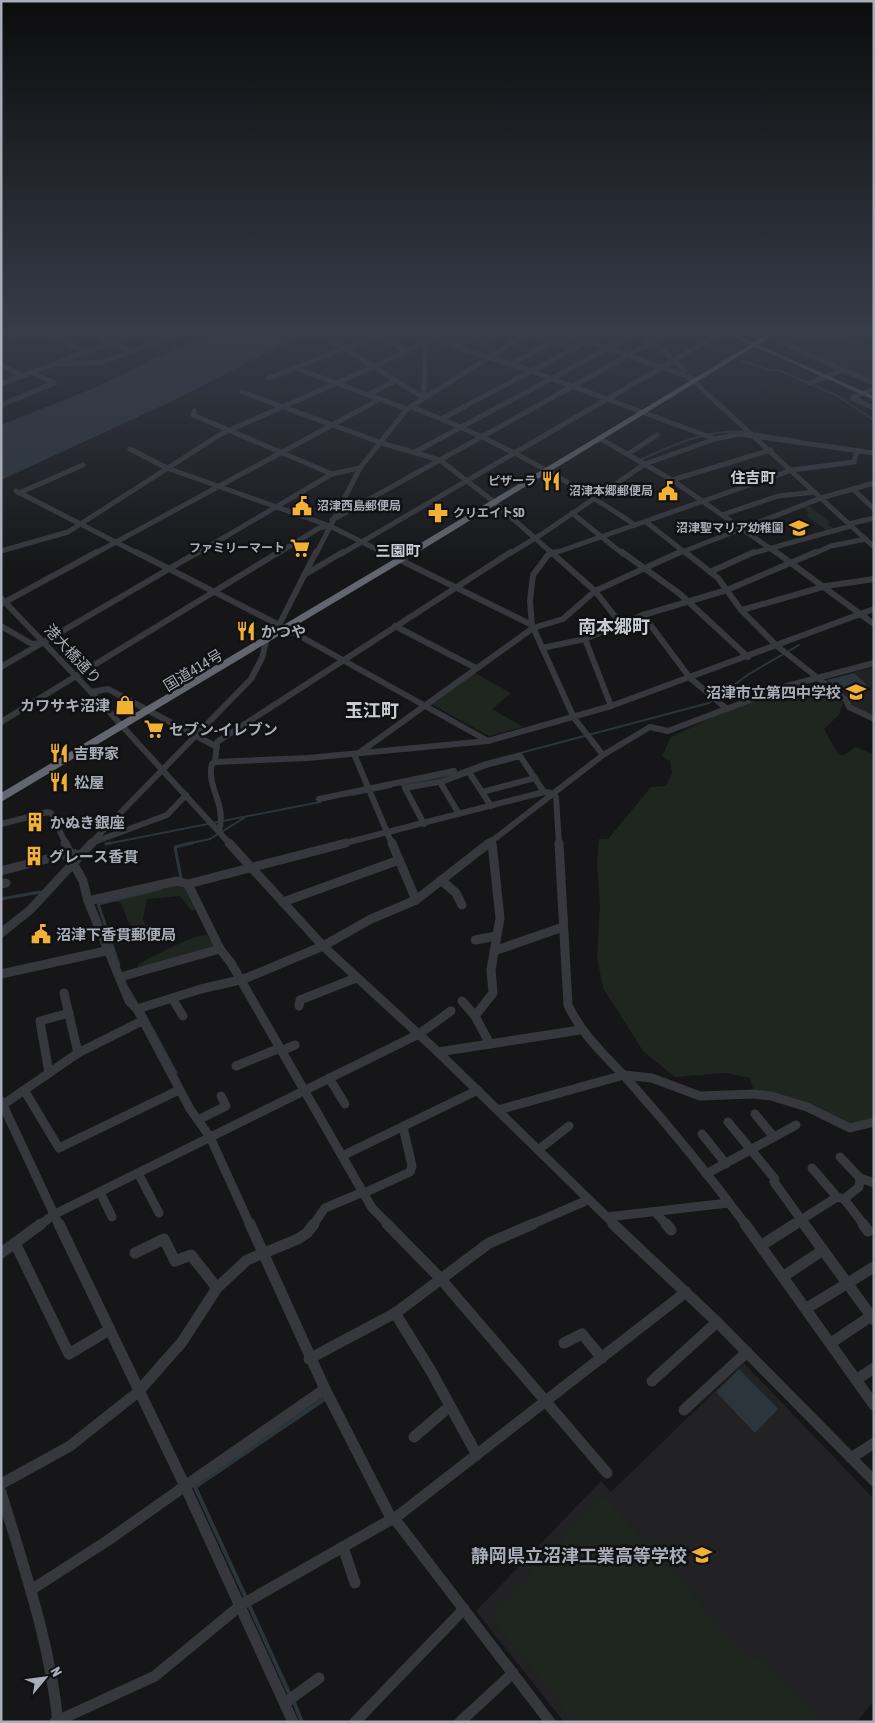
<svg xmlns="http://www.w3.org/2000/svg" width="875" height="1723" font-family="'Asap Condensed','Noto Sans JP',sans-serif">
<rect width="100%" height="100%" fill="#161618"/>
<g fill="#222225">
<polygon points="821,331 843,331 874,347 874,382 787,344"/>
<polygon points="874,667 874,718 852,706 825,680"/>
<polygon points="744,1363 874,1499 874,1701 857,1722 564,1722 476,1611 601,1481 611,1492"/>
</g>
<g fill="#1e261f">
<polygon points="18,331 44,331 1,347 1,338"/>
<polygon points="860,342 874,348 874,369 834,352"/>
<polygon points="808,505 830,522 827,524 835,529 827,531 806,515 809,514 803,507"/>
<polygon points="475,673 511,693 492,709 523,727 489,736 431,704"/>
<polygon points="786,689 801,698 812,696 842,701 843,704 839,715 824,729 838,754 844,755 856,747 874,755 874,1122 846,1126 754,1092 750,1078 725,1073 675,1077 643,1051 603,988 597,957 600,907 597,861 599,839 608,839 651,787 666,786 672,773 670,761 662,756 671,737 711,718"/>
<path d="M175,881L185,884L199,907L192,911L180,896L147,899L143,919L145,925L156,926L161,932L160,939C146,945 129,942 113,944L111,937L127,930L136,932L128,921L121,903L108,900Z"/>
<path d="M206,935L213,941L215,949L138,970V965C150,956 154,957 166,950C181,943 190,937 206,935Z"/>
<polygon points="604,1496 747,1656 764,1661 820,1722 576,1722 569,1716 490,1615"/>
</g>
<g fill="#2c353c">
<polygon points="220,331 308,331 179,398 1,480 1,425 94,388 144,364 147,361"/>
<polygon points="854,673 867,685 839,692 827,680"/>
<polygon points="739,1369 778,1409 755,1433 716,1392"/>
</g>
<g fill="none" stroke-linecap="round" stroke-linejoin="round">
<g stroke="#2c353c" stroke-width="2">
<polyline points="740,360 769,370 779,370 836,395 874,420"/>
<polyline points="752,433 798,440"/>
<path d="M640,460C674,445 708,428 746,432"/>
<polyline points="401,785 450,775 486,762 709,703 749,674 799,645"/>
<polyline points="352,795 391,787"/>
<polyline points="106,844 320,802"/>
<polyline points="186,844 210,839 244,818"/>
</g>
<g stroke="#2c353c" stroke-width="3">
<polyline points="106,844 110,843"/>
<polyline points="181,878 175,847 192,843"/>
<polyline points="1,899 40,892"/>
<polyline points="119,965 98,904 160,889"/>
<polyline points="127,987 137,1004"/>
<polyline points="142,1010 176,1073"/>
</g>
<g stroke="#2c353c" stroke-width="4">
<polyline points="246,1598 195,1487 326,1398"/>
<polyline points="249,1605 290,1695"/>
<polyline points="293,1700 302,1722"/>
</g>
<g stroke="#37383d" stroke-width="5">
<polyline points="87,331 132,351"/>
<polyline points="151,331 167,338"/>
<polyline points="373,331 406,351"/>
<polyline points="558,331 689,377 874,547"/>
<polyline points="642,331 685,371"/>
<polyline points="783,331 799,337"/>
<polyline points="817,331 783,343 843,370"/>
<polyline points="44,332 87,352"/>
<polyline points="527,332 575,349"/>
<polyline points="56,337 74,331"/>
<polyline points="435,337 465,350 523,368 715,439"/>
<polyline points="328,338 424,398"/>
<polyline points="472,339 483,343 507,331"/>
<polyline points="456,347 488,331"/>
<polyline points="59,364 103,362 185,331"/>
<polyline points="512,364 553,341"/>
<polyline points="1,365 23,376"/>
<polyline points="295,368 407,409"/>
<polyline points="33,373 54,383"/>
<polyline points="269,378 390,331"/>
<polyline points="810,383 843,370 874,383"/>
<polyline points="1,384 141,331"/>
<polyline points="874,389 852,398 874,408"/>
<polyline points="242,392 382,443 440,460 494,502 553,554"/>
<polyline points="369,394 395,381"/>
<polyline points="424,398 425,342"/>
<polyline points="1,405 54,383"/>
<path d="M411,407C491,437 564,477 635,525"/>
<polyline points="194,411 193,415 332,474"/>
<polyline points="443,418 607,331"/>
<polyline points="599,438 672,480 778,554"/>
<polyline points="130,449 167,468 330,526 386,554"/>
<polyline points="415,452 640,331"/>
<polyline points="628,454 657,435"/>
<polyline points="672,480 771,450"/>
<polyline points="853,489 874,509"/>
<polyline points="16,491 139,554"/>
<polyline points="19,493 83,465"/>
<polyline points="572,513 623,554"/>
<polyline points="722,515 778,496 815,492"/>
<polyline points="332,520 672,331"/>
<polyline points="646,522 687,554"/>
<polyline points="849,524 874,518"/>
<polyline points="1,551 68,532 221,434 371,368 448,331"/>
<polyline points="94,554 380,399"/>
<polyline points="196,554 332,474 360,468"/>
<polyline points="277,554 319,528 330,526"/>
<polyline points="316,554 360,468 407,409 530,331"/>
<polyline points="341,554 724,331"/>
<polyline points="509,554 542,534 645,464 715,439 739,434 874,453"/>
<polyline points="552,554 792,470 854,462 857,451"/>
<polyline points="677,554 821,498 874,483"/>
<polyline points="750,554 851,526"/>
<polyline points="813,554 831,546 866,539"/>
</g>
<g stroke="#37383d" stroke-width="6">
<polyline points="136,552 289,630 488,741"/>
<polyline points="384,552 532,625"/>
<polyline points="551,552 595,591 621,624"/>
<polyline points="556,552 548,555 533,575 530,601 532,625 574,718 603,755"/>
<polyline points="622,552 680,594 748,657"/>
<polyline points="685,552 718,578 741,610 777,646 846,700 849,707 874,719"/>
<polyline points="776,552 874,624"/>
<polyline points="710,572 754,552"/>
<polyline points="304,575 343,552"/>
<polyline points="1,598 91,692 230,844"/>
<polyline points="1,604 97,552"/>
<polyline points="742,610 826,586 874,579"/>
<polyline points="643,615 690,678 727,709"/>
<polyline points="279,625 316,552"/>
<polyline points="1,626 32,644 42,643"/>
<polyline points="395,626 476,668"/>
<polyline points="585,639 611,706"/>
<polyline points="542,648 585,639 643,615 727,590 816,552"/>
<polyline points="1,667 198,552"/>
<polyline points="91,692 108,689 217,747"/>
<polyline points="1,722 279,552"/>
<polyline points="359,753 533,628 563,619 595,591 680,552"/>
<polyline points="354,754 392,844"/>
<polyline points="215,762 217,742 511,552"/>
<polyline points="469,772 491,806"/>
<polyline points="440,782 459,814"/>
<polyline points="482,792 535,778"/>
<polyline points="319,799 454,771"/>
<polyline points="1,824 48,812 51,813 66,844"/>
<polyline points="424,824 405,788 444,781 486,765 520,756 544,792"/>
<path d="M219,831C227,804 206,787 212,764L215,762L308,758L488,741L611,706L874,609"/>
<polyline points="492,840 492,844"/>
<polyline points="94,842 167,815 186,795"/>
<polyline points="90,844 251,679 262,658 267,638"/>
<polyline points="341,844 544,792 552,793 556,797 559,844"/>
<polyline points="488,844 603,755 650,727 668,731 787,686 874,663"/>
</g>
<g stroke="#37383d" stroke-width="9">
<polyline points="65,843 70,853 80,855"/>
<polyline points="229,843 323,946 438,1052 615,1225"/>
<polyline points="392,843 416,900"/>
<path d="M559,843L568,1005C583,1038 612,1061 635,1088C674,1132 711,1178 746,1225"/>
<polyline points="73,863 83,881 88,901 129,1001 137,1009 190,1109 210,1137 250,1225"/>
<polyline points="1,871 70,853"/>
<polyline points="441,880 456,893 462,905"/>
<polyline points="1,884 6,883"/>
<polyline points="188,884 220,949 231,963 372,1208 389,1225"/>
<polyline points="88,901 177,881 188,884 346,843"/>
<polyline points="283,902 399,860"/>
<polyline points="1,933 30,910 92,843"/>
<polyline points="475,940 496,936"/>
<polyline points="494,951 563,927"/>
<polyline points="1,974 110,950"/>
<polyline points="120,977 220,949"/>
<polyline points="64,993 78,1053"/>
<polyline points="172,998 183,1016"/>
<polyline points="462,1001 475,1016 490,1044"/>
<polyline points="299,1006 300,1000 356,978"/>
<polyline points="137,1009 201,989 244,979 323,946 371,919 416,900 489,843"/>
<polyline points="475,1016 493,993 491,970 500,918 492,843"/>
<polyline points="281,1051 295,1045"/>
<polyline points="438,1052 580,1030"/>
<polyline points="236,1066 280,1048"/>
<polyline points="49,1073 40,1021 69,1013"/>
<polyline points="329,1078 345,1104"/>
<polyline points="24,1090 59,1148 179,1090"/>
<polyline points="1,1101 59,1225"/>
<polyline points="1,1106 78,1053 142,1021"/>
<polyline points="498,1110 624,1075 652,1078 700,1096 753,1094 771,1096 807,1107 850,1128 874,1122"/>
<polyline points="755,1114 774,1137"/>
<polyline points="198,1120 226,1106 221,1096"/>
<polyline points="728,1122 775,1179 774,1182 805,1225"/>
<polyline points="702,1134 726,1164"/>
<polyline points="538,1150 569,1126"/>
<polyline points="342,1156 478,1090"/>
<polyline points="840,1157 860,1178"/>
<polyline points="812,1168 837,1197"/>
<polyline points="138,1173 159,1213"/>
<polyline points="706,1174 796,1125"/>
<polyline points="100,1192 112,1217"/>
<polyline points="364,1193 410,1172 412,1166 403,1127"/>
<polyline points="844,1199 859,1187 860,1178 874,1183"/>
<polyline points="655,1212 667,1225"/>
<polyline points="607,1217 728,1203"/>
<polyline points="40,1225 55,1214 419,1034 451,1011"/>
<polyline points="313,1225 325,1208 363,1192"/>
<polyline points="530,1225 588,1200"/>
<polyline points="793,1225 837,1197 844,1199 864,1225"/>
</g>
<g stroke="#37383d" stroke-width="11">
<polyline points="250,1224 325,1389 185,1486 293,1722"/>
<polyline points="387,1224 440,1278 607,1473"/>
<polyline points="613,1224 717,1322 874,1481"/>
<polyline points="666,1224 671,1230"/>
<polyline points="745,1224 874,1405"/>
<polyline points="804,1224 874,1320"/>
<polyline points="863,1224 868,1231"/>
<polyline points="15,1243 69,1354 109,1330"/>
<polyline points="762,1245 795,1224"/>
<polyline points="1,1253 41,1224"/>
<polyline points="135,1253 164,1239 175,1261 191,1255 217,1288"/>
<polyline points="784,1276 823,1250"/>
<polyline points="807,1308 874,1267"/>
<polyline points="395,1313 431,1371 477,1455"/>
<polyline points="564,1343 582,1334 602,1358"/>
<polyline points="831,1343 874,1314"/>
<polyline points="309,1359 397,1312 489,1243 533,1224"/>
<polyline points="856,1380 874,1368"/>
<polyline points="652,1381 717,1322"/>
<polyline points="325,1389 392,1520"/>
<polyline points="684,1410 747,1352"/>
<polyline points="414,1437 450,1406"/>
<polyline points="851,1458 874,1443"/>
<polyline points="1,1484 70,1446 138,1392 182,1342 217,1288 247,1260 298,1239 307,1233 314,1224"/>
<path d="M1,1492C24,1568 50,1643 58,1722"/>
<polyline points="394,1518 550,1722"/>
<polyline points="343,1547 355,1583"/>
<polyline points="31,1590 107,1541 185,1486 59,1224"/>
<polyline points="285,1703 319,1678"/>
<polyline points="55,1722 155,1676 241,1605 399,1515 686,1292"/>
<polyline points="355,1722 464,1609"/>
<polyline points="460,1722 513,1673"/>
</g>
<polygon fill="#53555c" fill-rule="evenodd" points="720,331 727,331 874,396 874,400"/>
<polygon fill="#63666e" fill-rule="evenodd" points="773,331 780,331 402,562 1,802 1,793 396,558"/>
</g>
<linearGradient id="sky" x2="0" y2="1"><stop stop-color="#0c0c0d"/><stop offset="0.58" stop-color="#363c48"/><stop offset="1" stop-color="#363c48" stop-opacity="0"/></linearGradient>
<rect width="875" height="572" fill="url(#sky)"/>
<defs>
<symbol id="restaurant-bare" viewBox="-9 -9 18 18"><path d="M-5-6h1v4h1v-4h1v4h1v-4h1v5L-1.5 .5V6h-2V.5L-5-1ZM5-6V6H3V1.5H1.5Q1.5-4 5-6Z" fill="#f2b134" stroke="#111113" stroke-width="2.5" paint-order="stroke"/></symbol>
<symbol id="civic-bare" viewBox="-9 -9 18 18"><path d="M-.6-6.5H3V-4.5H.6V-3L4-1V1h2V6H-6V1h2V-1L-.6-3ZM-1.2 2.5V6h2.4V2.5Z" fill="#f2b134" stroke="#111113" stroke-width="2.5" paint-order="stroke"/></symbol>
<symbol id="pharmacy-bare" viewBox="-9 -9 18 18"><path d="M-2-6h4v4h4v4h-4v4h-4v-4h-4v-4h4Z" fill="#f2b134" stroke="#111113" stroke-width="2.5" paint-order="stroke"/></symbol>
<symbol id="school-bare" viewBox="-9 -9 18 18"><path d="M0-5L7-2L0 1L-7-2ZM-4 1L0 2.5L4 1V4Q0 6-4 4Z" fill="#f2b134" stroke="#111113" stroke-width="2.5" paint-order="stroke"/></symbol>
<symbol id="supermarket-bare" viewBox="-9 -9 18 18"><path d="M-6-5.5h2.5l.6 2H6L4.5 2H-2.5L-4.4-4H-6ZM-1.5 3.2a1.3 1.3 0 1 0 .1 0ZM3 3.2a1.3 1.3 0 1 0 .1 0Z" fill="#f2b134" stroke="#111113" stroke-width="2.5" paint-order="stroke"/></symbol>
<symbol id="shop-bare" viewBox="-9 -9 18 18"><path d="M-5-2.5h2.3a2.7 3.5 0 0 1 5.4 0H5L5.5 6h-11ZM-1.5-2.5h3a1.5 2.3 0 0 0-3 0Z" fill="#f2b134" stroke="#111113" stroke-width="2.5" paint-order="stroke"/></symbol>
<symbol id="building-bare" viewBox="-9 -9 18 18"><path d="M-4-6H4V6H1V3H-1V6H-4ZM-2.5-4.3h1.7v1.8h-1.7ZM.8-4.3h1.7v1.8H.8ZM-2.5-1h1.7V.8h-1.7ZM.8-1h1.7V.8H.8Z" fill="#f2b134" stroke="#111113" stroke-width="2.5" paint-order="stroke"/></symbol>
</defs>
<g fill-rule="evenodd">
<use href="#restaurant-bare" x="537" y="467" width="28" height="28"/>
<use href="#civic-bare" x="654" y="477" width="28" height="28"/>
<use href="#civic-bare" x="288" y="492" width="28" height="28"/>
<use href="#pharmacy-bare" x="424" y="499" width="28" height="28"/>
<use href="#school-bare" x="785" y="514" width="28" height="28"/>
<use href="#supermarket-bare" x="286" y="534" width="28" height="28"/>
<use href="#restaurant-bare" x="232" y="617" width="28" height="28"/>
<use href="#school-bare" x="842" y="678" width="28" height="28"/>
<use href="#shop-bare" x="111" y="691" width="28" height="28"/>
<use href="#supermarket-bare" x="140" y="715" width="28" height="28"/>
<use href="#restaurant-bare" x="45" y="739" width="28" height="28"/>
<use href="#restaurant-bare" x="45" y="768" width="28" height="28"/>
<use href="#building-bare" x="21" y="808" width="28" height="28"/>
<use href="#building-bare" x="20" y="842" width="28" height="28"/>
<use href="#civic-bare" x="27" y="920" width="28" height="28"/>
<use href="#school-bare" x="688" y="1541" width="28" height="28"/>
</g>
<g text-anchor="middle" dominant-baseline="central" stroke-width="5" stroke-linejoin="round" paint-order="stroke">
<g font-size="12" font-weight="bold" fill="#a8adb8" stroke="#111113" text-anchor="end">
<text x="536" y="481">ピザーラ</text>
<text x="653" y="491">沼津本郷郵便局</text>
<text x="317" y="506" text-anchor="start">沼津西島郵便局</text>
<text x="453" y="513" text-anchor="start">クリエイトSD</text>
<text x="784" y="528">沼津聖マリア幼稚園</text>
<text x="285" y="548">ファミリーマート</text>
</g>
<g font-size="15" font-weight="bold" fill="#c9ccd4" stroke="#111113">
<text x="753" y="477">住吉町</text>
<text x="398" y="550">三園町</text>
</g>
<g font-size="15" font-weight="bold" fill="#a8adb8" stroke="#111113" text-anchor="start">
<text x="261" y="631">かつや</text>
<text x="841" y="692" text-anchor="end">沼津市立第四中学校</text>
<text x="110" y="705" text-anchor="end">カワサキ沼津</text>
<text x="169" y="729">セブン-イレブン</text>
<text x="74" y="753">吉野家</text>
<text x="74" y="782">松屋</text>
<text x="50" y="822">かぬき銀座</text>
<text x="49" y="856">グレース香貫</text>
<text x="56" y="934">沼津下香貫郵便局</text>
</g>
<g font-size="15" fill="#a8adb8" stroke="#111113">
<text transform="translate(73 654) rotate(47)">港大橋通り</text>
<text transform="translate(193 670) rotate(-31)">国道414号</text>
</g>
<g font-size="18" font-weight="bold" fill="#c9ccd4" stroke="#111113">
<text x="614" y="626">南本郷町</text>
<text x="372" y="710">玉江町</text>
</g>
<g font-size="18" font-weight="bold" fill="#a8adb8" stroke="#111113" text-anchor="end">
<text x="687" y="1555">静岡県立沼津工業高等学校</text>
</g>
</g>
<rect width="875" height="1723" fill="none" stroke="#a8adb8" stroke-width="5"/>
<g transform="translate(45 1678) rotate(61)" stroke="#111113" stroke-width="4" paint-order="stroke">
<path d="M0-4L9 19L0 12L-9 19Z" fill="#a8adb8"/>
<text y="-8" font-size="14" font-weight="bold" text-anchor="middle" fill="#a8adb8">N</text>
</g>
</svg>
